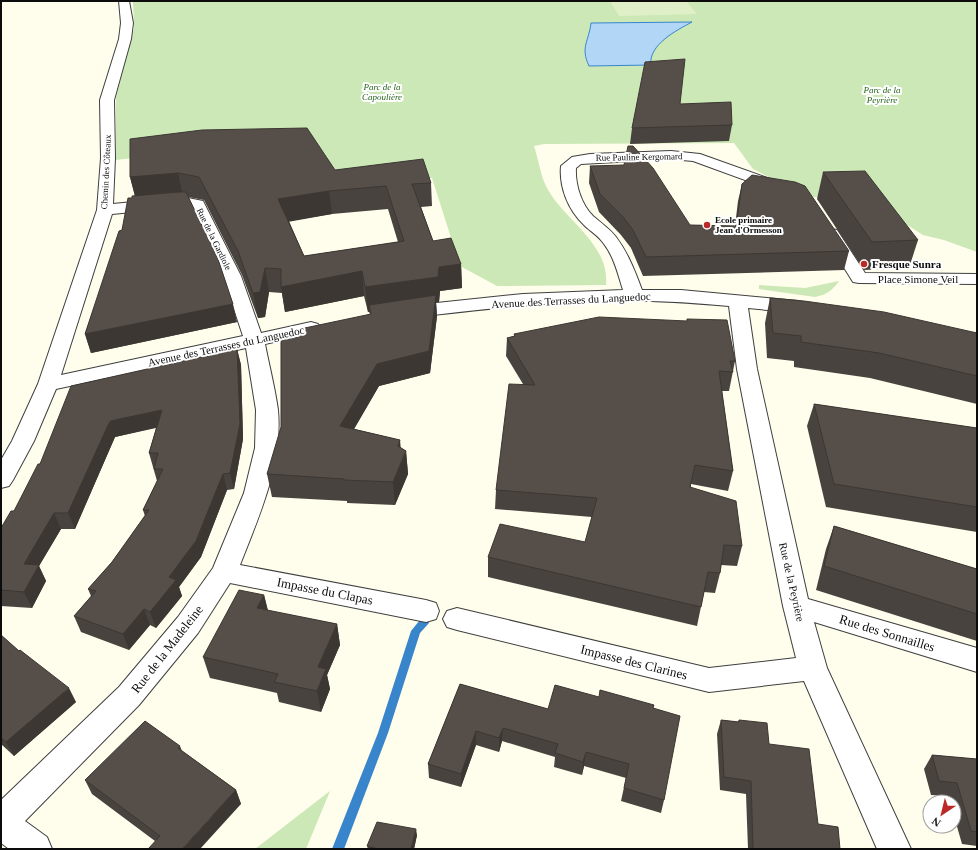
<svg xmlns="http://www.w3.org/2000/svg" width="978" height="850" font-family="'Times New Roman',serif">
<rect width="100%" height="100%" fill="#fffdeb"/>
<g fill="#cce8b6">
<path d="M133,1H977V252L944,240L923,235L863,197H814L800,193L753,169L734,143L544,144L534,146C538,158 540,172 545,184C561,219 610,242 606,285L497,286L460,266L432,178L341,187L294,139L116,160V97L134,28Z"/>
<path d="M839,281C833,290 826,295 815,297L759,289V285L805,288Z"/>
<polygon points="330,791 306,849 255,849"/>
</g>
<polygon fill="#dff0c8" points="610,1 686,1 697,14 619,16"/>
<path fill="#b1d6f6" stroke="#3885cc" d="M692,22C677,30 648,45 651,65L589,66C580,47 589,41 591,23Z"/>
<g fill="none" stroke-linecap="round" stroke-linejoin="round">
<polygon fill="#3885cc" fill-rule="evenodd" points="424,619 428,620 429,623 420,633 388,733 344,849 332,849 378,733 411,631 420,620"/>
<defs>
<g id="minor">
<path d="M119,1H129L133,23L131,39L114,100L115,158L113,204L183,197L203,201L241,276L261,333L311,322L318,324L321,328L318,332L265,344C269,365 275,388 278,410C283,464 259,516 240,565L426,600L436,603L439,611L436,619L426,622L230,583L198,633L139,705L25,821L47,837L52,849H9L1,843V800L119,687L178,617L213,568L244,493L255,448L256,410L246,348L56,389L34,441L13,480L9,486L1,488V460L12,441L38,384L97,210L101,158L100,100L119,39L121,23ZM183,207L191,208L223,276L243,336L61,375L112,214Z"/>
<path d="M671,151L700,154L784,184L786,187L784,190L778,192L693,161L671,159L581,164L576,168C575,184 581,204 593,216C601,223 610,229 616,237C628,253 635,271 642,290H681L798,301L805,303L807,307L805,311L798,313L748,308L757,369L808,599L977,648V672L814,622L827,668L911,849H877L804,681L709,692L457,630L447,627L443,619L447,611L457,608L709,668L796,658L783,606L737,369L729,306C693,303 656,300 620,301C549,301 478,310 408,318L401,316L399,312L401,308L408,306L523,294L623,290C618,274 614,257 604,244C599,236 590,231 584,225C568,210 559,187 561,166L572,157L590,154Z"/>
<polygon points="831,229 837,230 865,273 977,274 977,284 859,283 853,282 823,234 825,230"/>
</g>
</defs>
<use href="#minor" stroke="#3f3f3f" stroke-width="2"/>
<use href="#minor" fill="#fff" fill-rule="evenodd"/>
</g>
<g fill="#49433f" fill-rule="evenodd">
<polygon points="680,104 732,125 729,141 630,144 632,128"/>
<path d="M130,139L335,170L431,183L432,206L421,207L433,241L461,264L462,288L440,291L439,302H436L437,316L430,373L379,386L354,429L400,440V448L406,451L408,474L395,505L347,503V501L272,497L267,474L370,314L369,312H368L364,296L285,312L282,293L269,292L265,317L258,318L242,275L204,200L188,197L237,322L91,353L85,334L122,230L132,198L135,196L130,177ZM388,209L398,242L304,256L289,221L332,214Z"/>
<polygon points="590,166 690,225 735,226 738,201 742,184 849,251 844,270 643,276 631,248 621,235 599,212 589,183"/>
<polygon points="823,172 918,240 909,268 864,270 817,199"/>
<polygon points="770,298 977,333 977,404 870,378 794,367 794,361 767,358 765,323"/>
<polygon points="687,319 735,361 729,391 722,391 733,471 728,491 691,484 691,487 742,546 737,566 721,565 720,573 715,593 704,592 697,626 488,577 488,557 585,542 592,517 495,509 496,490 523,384 506,356 507,338 514,336 514,334 687,321"/>
<polygon points="237,349 241,365 243,439 234,489 227,490 201,557 179,587 182,596 156,628 150,625 129,650 81,632 74,616 91,596 88,589 112,562 145,516 143,510 157,481 149,453 156,428 115,437 75,529 61,529 39,566 46,581 32,608 1,606 1,528 14,511 40,464"/>
<polygon points="814,404 977,428 977,532 826,507 807,426"/>
<polygon points="834,526 977,569 977,641 816,590 826,549"/>
<polygon points="264,595 268,611 337,624 340,645 327,675 330,689 321,712 279,702 277,693 210,678 203,657"/>
<polygon points="1,635 19,651 76,702 14,756 1,744"/>
<polygon points="460,684 548,709 599,697 654,708 664,800 661,813 621,801 626,778 584,766 582,775 554,767 555,757 502,741 499,752 476,745 461,787 429,778 428,764"/>
<polygon points="721,720 738,722 739,720 769,744 818,824 840,849 748,849 746,794 720,790 717,734"/>
<polygon points="180,746 182,751 236,790 241,804 155,841 92,794 85,780"/>
<polygon points="932,755 977,759 977,846 962,844 954,816 954,802 950,802 948,796 931,795 924,769"/>
<polygon points="417,835 414,849 368,849 367,846"/>
</g>
<g fill="#3c3733">
<polygon points="178,173 183,196 136,200 130,177"/>
<polygon points="329,191 332,214 282,223 278,199"/>
<polygon points="461,264 462,288 440,291 439,302 436,302 437,316 430,373 379,386 343,448 340,426 377,364 429,351 369,305 369,312 368,312 365,287 439,267"/>
<polygon points="265,268 269,292 265,317 258,318 253,293"/>
<polygon points="362,271 364,296 285,312 281,287"/>
<polygon points="233,304 237,322 91,353 85,334"/>
<polygon points="237,349 241,365 243,439 234,489 230,473"/>
<polygon points="162,410 166,425 115,437 75,529 68,513 110,421"/>
<polygon points="400,440 402,462 406,451 408,474 395,505 393,482 398,446"/>
<polygon points="223,474 227,490 201,557 179,587 182,596 156,628 150,612"/>
<polygon points="54,513 61,529 39,566 46,581 32,608 24,592 24,564"/>
<polygon points="264,595 269,615 257,608"/>
<polygon points="144,609 150,625 129,650 123,634"/>
<polygon points="337,624 340,645 327,675 330,689 321,712 317,691 318,667"/>
<polygon points="69,688 76,702 14,756 6,742"/>
<polygon points="503,728 502,741 499,752 499,738"/>
<polygon points="476,731 476,745 461,787 461,774"/>
<polygon points="586,752 584,766 582,775 583,762"/>
<polygon points="236,790 241,804 200,849 182,849"/>
<polygon points="416,829 417,835 414,849 411,849"/>
</g>
<g fill="#554e49" stroke="#3c3733" fill-rule="evenodd">
<polygon points="685,59 680,104 731,102 732,125 632,128 645,62"/>
<path d="M307,128L335,170L423,159L431,183L412,184L433,241L451,238L461,264L439,267L438,277L365,287L362,271L281,287V269L265,268L260,292L253,293L238,251L199,177L178,173L130,177V139L202,130ZM386,186L404,241L304,256L278,199L329,191Z"/>
<polygon points="628,146 633,146 653,168 690,225 736,226 742,184 752,175 795,182 805,186 849,251 646,257 633,230 623,217 600,194 590,166 624,165"/>
<polygon points="865,171 918,240 872,242 823,172"/>
<polygon points="179,192 186,192 218,259 233,304 85,334 119,231 122,230 128,198 132,198 132,196"/>
<polygon points="436,295 429,351 377,364 340,426 400,440 398,446 406,451 393,482 344,480 344,479 267,474 281,427 281,333 371,314 369,305"/>
<polygon points="770,298 804,301 884,312 977,333 977,376 879,353 801,342 801,336 773,333"/>
<polygon points="599,317 687,321 687,319 727,320 735,361 730,361 733,372 719,371 733,471 695,465 690,487 736,501 742,546 724,545 720,573 708,572 701,607 488,557 500,524 585,542 597,498 496,490 509,384 535,385 507,338 515,336 514,334"/>
<polygon points="237,349 240,424 230,473 223,474 196,541 169,577 176,580 150,612 144,609 123,634 74,616 96,591 88,589 112,562 149,510 143,510 163,469 154,469 158,453 149,453 162,410 110,421 68,513 54,513 24,564 39,565 24,592 1,590 1,539 2,537 1,537 1,528 11,511 14,511 38,464 40,464 71,386"/>
<polygon points="814,404 977,428 977,507 834,484"/>
<polygon points="834,526 977,569 977,614 824,566"/>
<polygon points="239,590 264,595 257,608 337,624 318,667 326,669 317,691 274,682 278,674 203,657"/>
<polygon points="1,635 19,651 20,650 69,688 6,742 1,738"/>
<polygon points="460,684 548,709 555,685 599,697 600,690 654,705 653,708 680,716 664,800 624,788 629,764 586,752 583,762 555,753 558,744 503,728 499,738 476,731 461,774 428,764"/>
<polygon points="721,720 739,722 739,720 767,723 769,744 809,749 818,824 838,827 840,849 753,849 751,781 724,777"/>
<polygon points="145,721 180,746 178,748 236,790 182,849 148,849 160,836 85,780"/>
<polygon points="932,755 977,759 977,832 971,831 957,783 939,781"/>
<polygon points="377,822 416,829 411,849 378,849 367,846"/>
</g>
<g fill="#bb2a26" stroke="#fff" stroke-width="1.5">
<circle cx="707" cy="225" r="4"/>
<circle cx="864" cy="264" r="4"/>
</g>
<g text-anchor="middle" dominant-baseline="central" stroke-width="4" stroke-linejoin="round" paint-order="stroke">
<g font-size="9" font-style="italic" fill="#26631d" stroke="#fff">
<text x="382" y="87">Parc de la<tspan x="382" dy="10">Capoulière</tspan></text>
<text x="882" y="90">Parc de la<tspan x="882" dy="10">Peyrière</tspan></text>
</g>
<g font-size="9" fill="#0c0c0c" stroke="#fff">
<text transform="translate(639 157) rotate(-1)">Rue Pauline Kergomard</text>
<text transform="translate(106 172) rotate(-87)">Chemin des Côteaux</text>
<text transform="translate(214 239) rotate(64)">Rue de la Gardiole</text>
</g>
<g font-size="9" font-weight="bold" fill="#0c0c0c" stroke="#fff" text-anchor="start">
<text x="715" y="220">Ecole primaire<tspan x="715" dy="10">Jean d'Ormesson</tspan></text>
</g>
<g font-size="11" font-weight="bold" fill="#0c0c0c" stroke="#fff" text-anchor="start">
<text x="872" y="264">Fresque Sunra</text>
</g>
<g font-size="11" fill="#0c0c0c" stroke="#fff">
<text x="918" y="279">Place Simone Veil</text>
<text transform="translate(571 300) rotate(-3)">Avenue des Terrasses du Languedoc</text>
<text transform="translate(226 346) rotate(-12)">Avenue des Terrasses du Languedoc</text>
<text transform="translate(792 582) rotate(77)">Rue de la Peyrière</text>
</g>
<g font-size="13" fill="#0c0c0c" stroke="#fff">
<text transform="translate(325 591) rotate(11)">Impasse du Clapas</text>
<text transform="translate(887 633) rotate(17)">Rue des Sonnailles</text>
<text transform="translate(167 649) rotate(-52)">Rue de la Madeleine</text>
<text transform="translate(634 662) rotate(14)">Impasse des Clarines</text>
</g>
</g>
<rect width="978" height="850" fill="none" stroke="#0c0c0c" stroke-width="4"/>
<g transform="translate(942 814) rotate(215)"><circle r="19" fill="#ffffff" stroke="#9e9e9e"/>
<path d="M0-3L7 15L0 10L-7 15Z" fill="#bb2a26"/>
<text y="-6" font-size="11" font-weight="bold" text-anchor="middle" fill="#0c0c0c">N</text>
</g>
</svg>
